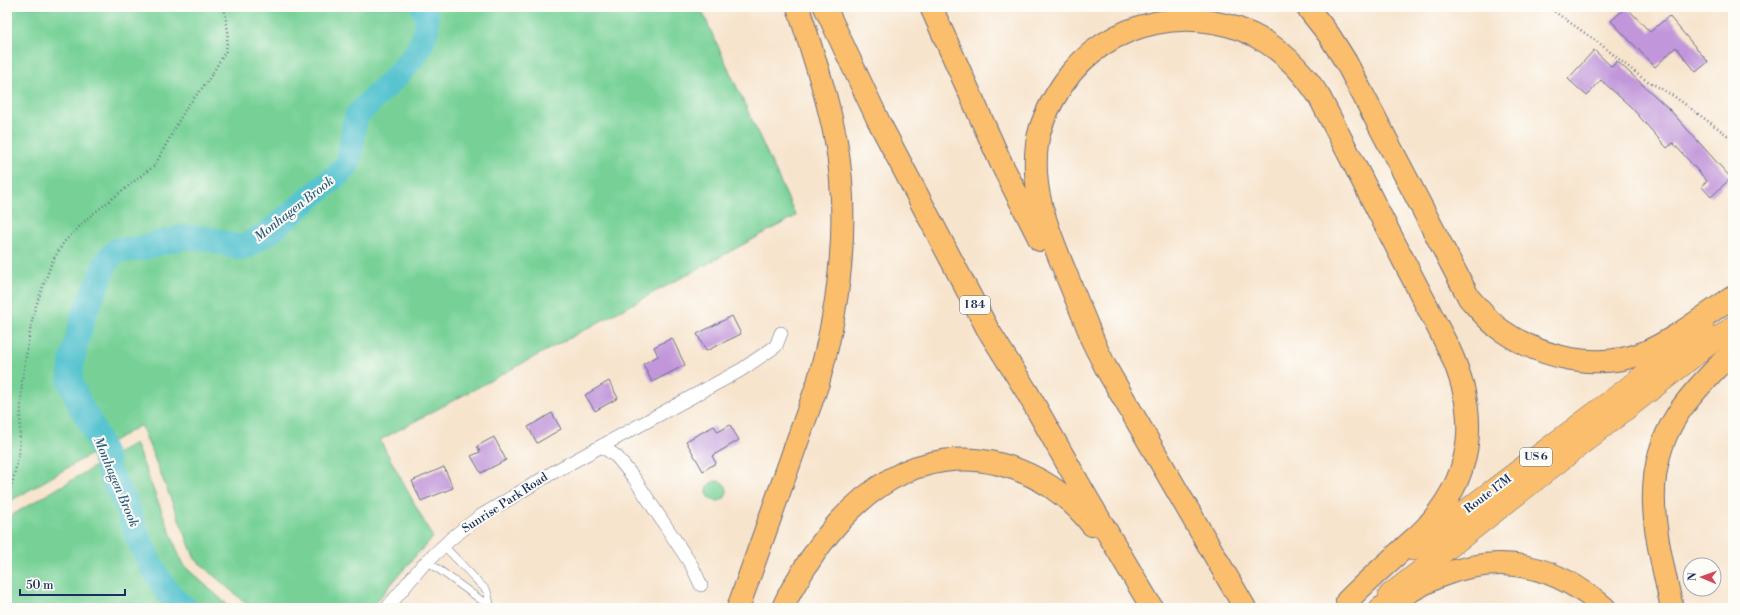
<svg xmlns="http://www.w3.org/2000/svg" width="1740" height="615" font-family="'Libre Bodoni',serif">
<rect width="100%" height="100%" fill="#fdfcf7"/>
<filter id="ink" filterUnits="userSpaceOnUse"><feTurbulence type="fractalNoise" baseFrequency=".025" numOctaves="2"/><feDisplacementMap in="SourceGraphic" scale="8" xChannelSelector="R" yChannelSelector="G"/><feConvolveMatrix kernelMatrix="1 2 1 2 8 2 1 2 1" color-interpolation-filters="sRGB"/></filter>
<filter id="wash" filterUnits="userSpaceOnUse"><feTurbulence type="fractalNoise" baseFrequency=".012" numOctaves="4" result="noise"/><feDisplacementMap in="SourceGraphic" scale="16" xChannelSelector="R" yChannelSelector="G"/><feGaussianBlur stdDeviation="0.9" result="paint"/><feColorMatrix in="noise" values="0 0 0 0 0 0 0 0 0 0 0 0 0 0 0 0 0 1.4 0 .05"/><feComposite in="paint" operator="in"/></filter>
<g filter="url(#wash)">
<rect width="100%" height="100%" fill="#f7e4cd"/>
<g fill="#77d197" stroke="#49807a">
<polygon points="7,7 700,7 796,216 380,440 433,538 416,555 371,608 251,608 195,559 141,425 7,503"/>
<polygon points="135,443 183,565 231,608 7,608 7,518"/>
<circle cx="717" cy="491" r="10"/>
</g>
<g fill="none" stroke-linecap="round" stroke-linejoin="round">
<path stroke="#58c4d0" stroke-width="25" d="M185,608L181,606L166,590L150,563L137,535L127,507L110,474L104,454L92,426L80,405L70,381L72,360L83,317L107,261L117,250L137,249L184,237L210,239L237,247H244L272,230L337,175C340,172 345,168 347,164C354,149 350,131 357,116C360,110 368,105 372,100C394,78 440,42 423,7"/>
</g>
<g id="blocks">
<g fill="#c196da">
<polygon points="1626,7 1650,32 1669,16 1708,62 1696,72 1676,47 1655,67 1611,21"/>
<polygon points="1594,50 1612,67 1617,61 1669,109 1731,178 1711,197 1701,186 1707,181 1673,143 1667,148 1631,107 1601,80 1587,96 1568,79"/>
<polygon points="732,316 741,334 706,351 697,334"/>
<polygon points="672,338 685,365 652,382 643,364 658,356 654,347"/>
<polygon points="609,381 618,398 595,411 585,395"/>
<polygon points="552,413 561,429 537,443 528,427"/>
<polygon points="730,425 739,440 712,456 716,463 703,471 686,441 714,426 718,432"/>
<polygon points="494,437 506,460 481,473 471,456 480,452 477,446"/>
<polygon points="444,467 453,488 421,501 412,481"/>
</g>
</g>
</g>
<g filter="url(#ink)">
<use href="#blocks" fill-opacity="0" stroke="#686e85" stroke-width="1"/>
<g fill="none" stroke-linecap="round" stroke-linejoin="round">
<defs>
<polyline id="lane" points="427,561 481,600 490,603 487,591 444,546"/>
<g id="street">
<polyline points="602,446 617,457 634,478 692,566 701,585"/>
<polyline points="387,608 422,566 453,537 479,517 552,473 741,370 776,346 781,333"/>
</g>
<g id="primary">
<polyline points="1413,550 1622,392 1703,328"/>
<polyline points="1389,595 1733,326"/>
</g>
<g id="highway">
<polyline points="825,7 879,122 987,328 1027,392 1084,493 1152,608"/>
<polyline points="931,7 1002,165 1040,240"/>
<path d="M1307,7L1329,35L1346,62L1469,298C1479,309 1489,322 1501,330C1541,358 1597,371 1643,353C1673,341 1705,315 1733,297"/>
<polyline points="1091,338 1106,368 1245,608"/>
<path d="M1097,350C1086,323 1075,296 1064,269C1047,227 1031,191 1037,144C1040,122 1051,102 1063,84C1107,18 1199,1 1266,42C1288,56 1306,76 1320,98L1448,347C1478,410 1477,469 1429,524C1422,533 1411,541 1403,549C1384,566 1365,583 1347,601"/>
<path d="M738,608L818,383C840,304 850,222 836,141C827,95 812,51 798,7"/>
<path d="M783,608C789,592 799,577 808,563C829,530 857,499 891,479C959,439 1045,464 1092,525"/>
<path d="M1381,608C1400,598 1420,584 1440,576C1503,552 1555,565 1605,608"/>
<path d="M1672,608C1658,542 1637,477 1677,415C1692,392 1714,371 1733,351"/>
</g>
</defs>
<use href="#lane" stroke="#686e85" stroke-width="8"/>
<use href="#street" stroke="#686e85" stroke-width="14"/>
<use href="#primary" stroke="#686e85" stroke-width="22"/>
<use href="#highway" stroke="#686e85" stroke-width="24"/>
<g stroke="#686e85" stroke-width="2.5" stroke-dasharray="1 3" stroke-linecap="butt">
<polyline points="1548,7 1599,43 1641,77 1675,97 1727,135 1733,137"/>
<polyline points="7,504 19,455 22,381 30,331 35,308 52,262 64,242 89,217 155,165 186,108 207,82 226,51 228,32 224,7"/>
</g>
<use href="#lane" stroke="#fff" stroke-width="7"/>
<use href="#street" stroke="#fff" stroke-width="13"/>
<use href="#primary" stroke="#fabe6d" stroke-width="21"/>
<use href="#highway" stroke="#fabe6d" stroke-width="22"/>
</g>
</g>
<g text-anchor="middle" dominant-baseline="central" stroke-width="4" stroke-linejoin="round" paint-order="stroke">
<g fill="#fdfcf7" stroke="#5f6c8c" stroke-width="1">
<rect x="960" y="296" width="30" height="18" rx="3"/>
<rect x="1520" y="448" width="32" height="18" rx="3"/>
</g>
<g font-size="11" font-weight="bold" fill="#1b2f5e">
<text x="975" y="305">I 84</text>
<text x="1536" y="457">US 6</text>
</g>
<g font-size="12" fill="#1b2f5e" stroke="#fdfcf7">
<text transform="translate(1488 494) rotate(-37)">Route 17M</text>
<text transform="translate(505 503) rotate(-33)">Sunrise Park Road</text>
</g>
<g font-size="13" font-style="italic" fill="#2d5c80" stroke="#fdfcf7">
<text transform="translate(294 209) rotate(-38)">Monhagen Brook</text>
<text transform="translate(116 482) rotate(67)">Monhagen Brook</text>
</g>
</g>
<rect width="1740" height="615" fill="none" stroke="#fdfcf7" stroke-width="24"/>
<g transform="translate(1702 577) rotate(272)"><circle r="19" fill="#fdfcf7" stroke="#a3aaba"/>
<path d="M0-3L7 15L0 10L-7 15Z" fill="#d1495b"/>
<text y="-6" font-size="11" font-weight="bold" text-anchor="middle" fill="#1b2f5e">N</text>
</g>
<path d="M20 589v6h105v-6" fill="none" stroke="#1b2f5e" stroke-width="2"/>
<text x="26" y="589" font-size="12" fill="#1b2f5e" stroke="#fdfcf7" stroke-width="3" paint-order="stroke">50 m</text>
</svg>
